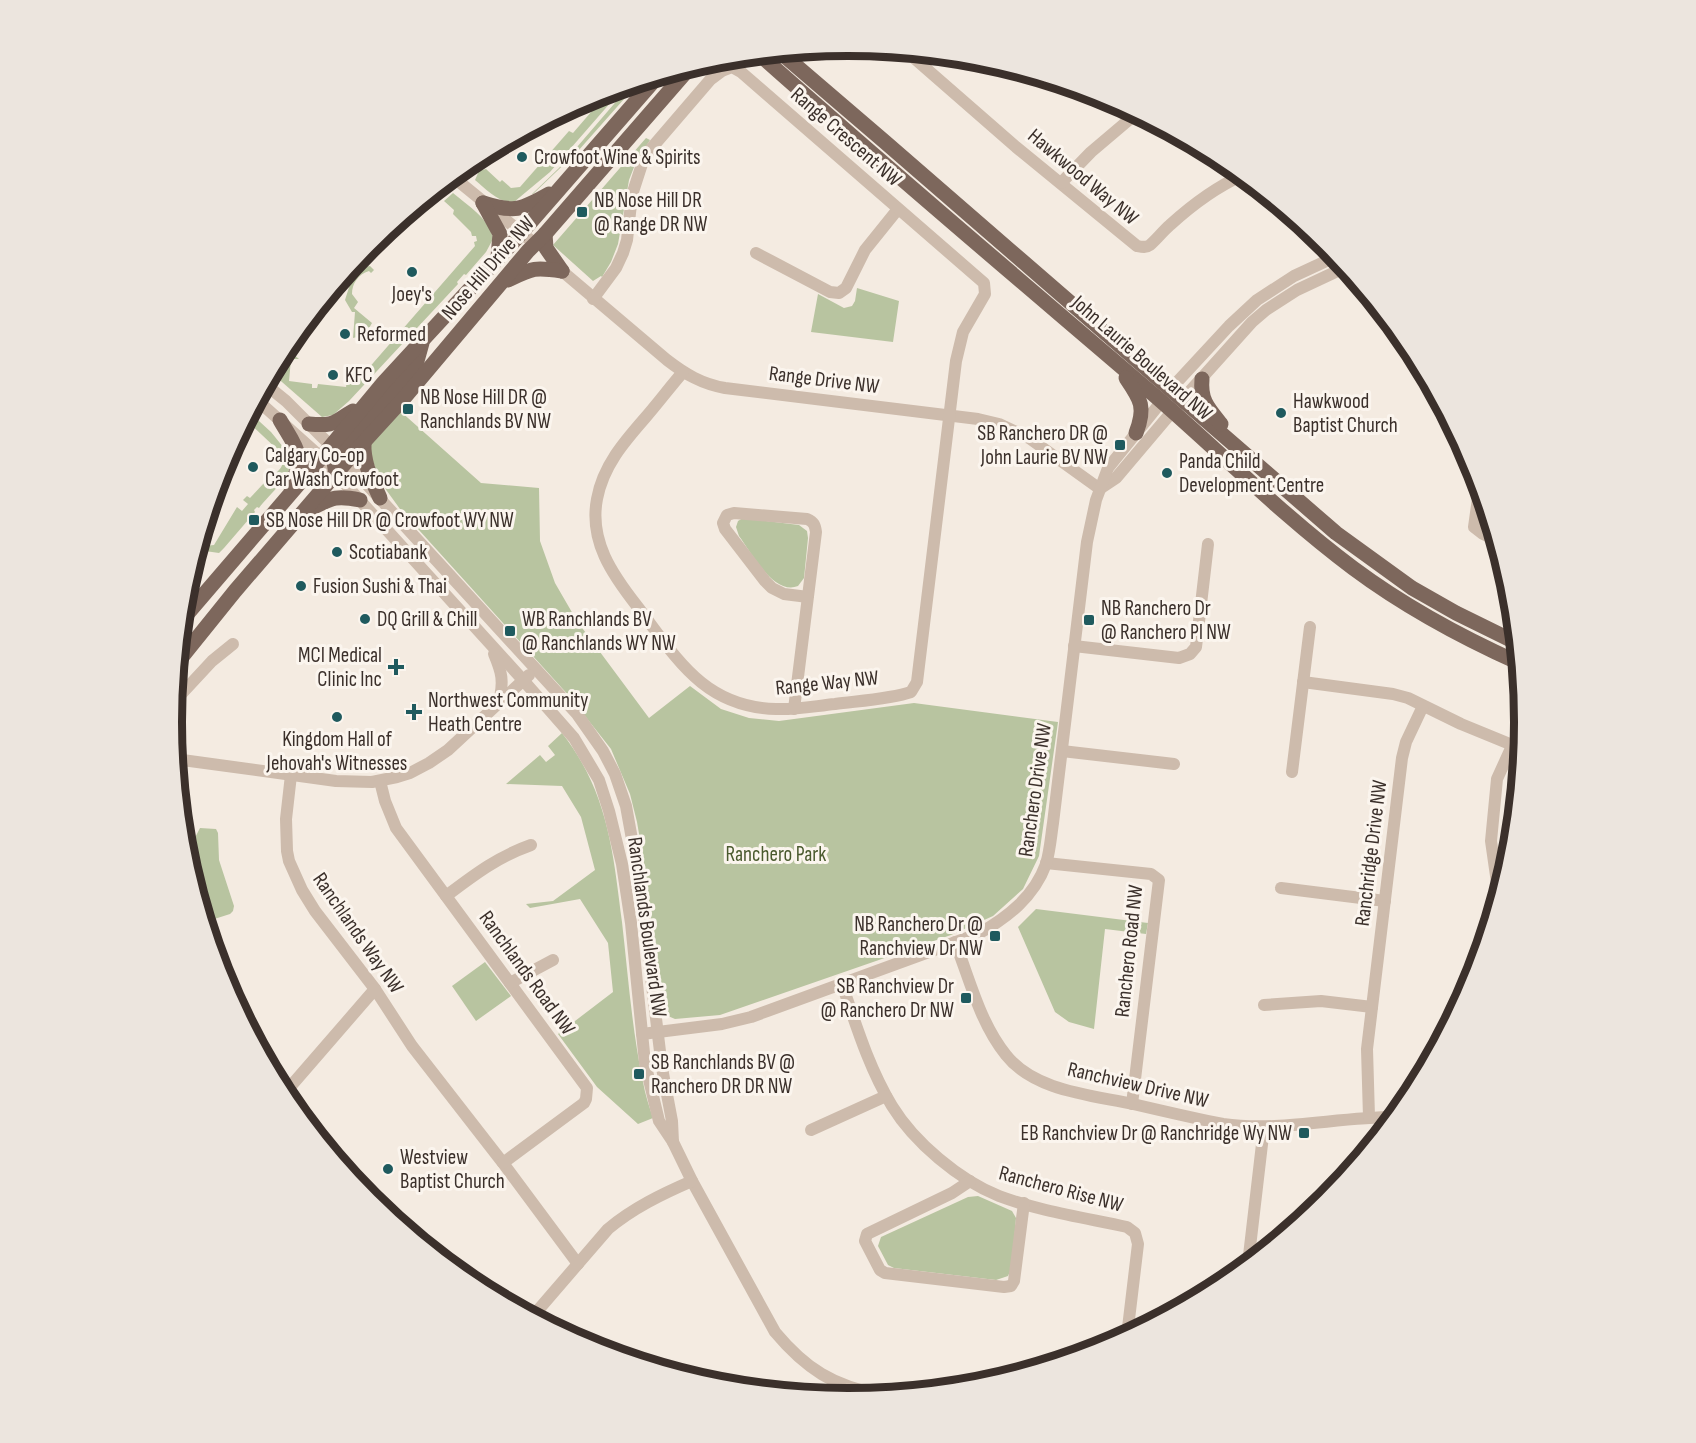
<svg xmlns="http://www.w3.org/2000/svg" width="1696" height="1443" font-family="'Sofia Sans Condensed',sans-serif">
<rect width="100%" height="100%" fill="#f4ebe1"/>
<g fill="#b8c4a0">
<polygon points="640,81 578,151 533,194 532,194 559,168 632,83"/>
<path d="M625,86L550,172L514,202C498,203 486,189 475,180L479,171L486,169L500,182L502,180L511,188L520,187L569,131L573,133L610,90Z"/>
<polygon points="646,138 650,140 636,162 629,180 618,244 611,262 602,277 601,276 593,281 553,245"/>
<path d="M453,193C467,205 490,219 493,239L486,252L466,275L464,274L457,282L458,284L349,401L333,415L322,417L274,375L289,357L294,355L299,359H291L289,381L312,384V388H317L318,384L346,387L347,380L353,381L359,373L367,370L475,246L474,242L477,241L476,236H472L471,232L453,214L454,210L444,201Z"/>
<path d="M370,266L374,270L371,273L369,271C358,274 352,284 352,294L358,302L354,308L372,323L365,335L353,338L355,312H352L345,300L351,281L364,267Z"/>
<polygon points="857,288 899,301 893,342 811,332 818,294 844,308 852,306 855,301"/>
<polygon points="399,410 481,483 539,488 540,541 555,583 577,621 649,718 690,686 721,709 749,718 779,721 914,703 1058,722 1039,856 1023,889 993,916 951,935 720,1015 675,1019 668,1016 664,1011 661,1004 644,863 637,822 630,794 611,749 570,697 400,509 379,480 369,449 374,439"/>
<path d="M250,413L271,432L292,458C293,475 270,494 259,508L257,507L254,510L255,512L224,548L219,553L205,551L203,549L204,546L214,545L237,507L242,511L248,504L243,500L247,496L250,498C255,493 259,488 264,483C274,472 290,469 279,451L246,420Z"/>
<path d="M743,518L799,525L807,531L808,538L804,578L798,586C774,596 751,552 739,536L736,527L738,521Z"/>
<path d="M562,733C608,792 613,851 622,922C628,975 632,1030 643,1082C645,1094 649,1106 653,1118L638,1124L597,1087L558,1034L613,992L608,943L580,899L530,908L526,904L553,901L595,870L581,817L562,786L506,784L540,755L546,762L555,755L548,746Z"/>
<polygon points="200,828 216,829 218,833 219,860 234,906 233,911 230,914 205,922 185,857"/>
<polygon points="1036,909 1148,923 1146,934 1105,929 1094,1029 1069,1022 1055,1012 1018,927"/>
<polygon points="485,962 511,996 476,1021 452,986"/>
<polygon points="978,1196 1012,1211 1016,1218 1012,1267 1008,1276 996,1280 894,1268 888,1265 878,1246 881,1237 968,1197"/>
</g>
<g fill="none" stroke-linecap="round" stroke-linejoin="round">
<g stroke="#cdbbac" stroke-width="12">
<path d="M906,51L1016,147L1137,246C1142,247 1146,248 1150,245C1157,239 1163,231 1170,225C1192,205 1216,187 1243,175"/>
<polyline points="452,176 535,244"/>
<polyline points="1061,183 1091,152 1137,113"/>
<polyline points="756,253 830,292 839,293 846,288 865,250 898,209"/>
<path d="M562,271L667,360C685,374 702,384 725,388L978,419L999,424L1029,438L1100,489"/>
<path d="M593,299L616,268L623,253L627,240L632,195L642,164L649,151L710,80L722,71L732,67L741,72L984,283L985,294L963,332L956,361L917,682L911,692C891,699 857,701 835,704C815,706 795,710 776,709C703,707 676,657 637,606C612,574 589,541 597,499C603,466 624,442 645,418C658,403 670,387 683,372"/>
<polyline points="265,384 286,401 338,453 577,714 603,751 615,774 626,806 639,878 662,1068 672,1121 673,1142"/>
<path d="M257,400L314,451L336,474L523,680L574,738L599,780L609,811L622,864L631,923L645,1063L659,1121L673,1142L692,1181L775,1332C806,1369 833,1386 881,1395"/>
<polyline points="1480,484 1474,527 1483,534 1497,541"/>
<polyline points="1101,488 1116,478 1182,400 1252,322 1266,310 1297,290 1346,267"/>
<polyline points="1074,646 1179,658 1190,654 1196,647 1208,544"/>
<path d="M494,654C502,673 504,681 499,702"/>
<polyline points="1303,682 1393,694 1408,698 1461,724 1522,749"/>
<polyline points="173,703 212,661 233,644"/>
<path d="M794,709L816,532C815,525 814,522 807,519L734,513L727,515L723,523L725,529L765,581L772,588L784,594L808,597"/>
<polyline points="1062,751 1174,764"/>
<polyline points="175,759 336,781 372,782 397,777 410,773 429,763 448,750 529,675"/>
<polyline points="1292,772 1310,627"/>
<polyline points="291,775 286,819 287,851 289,861 302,890 315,911 375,989 412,1046 503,1163 578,1264"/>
<polyline points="380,781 385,801 396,828 587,1088 586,1099 584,1103 503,1163"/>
<polyline points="1046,863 1151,874 1159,880 1132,1104"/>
<polyline points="1497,883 1491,841 1497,779 1512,746"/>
<polyline points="1281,888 1385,901"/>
<path d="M446,896C474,875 497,857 531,845"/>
<path d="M955,942C970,980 980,1023 1006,1055C1034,1091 1091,1095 1133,1104C1163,1111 1193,1118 1223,1124C1280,1132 1337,1117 1394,1117"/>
<polyline points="510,983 553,960"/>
<path d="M842,984C856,1025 869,1068 892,1106C914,1142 959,1180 999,1196C1039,1211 1086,1218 1127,1227L1135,1233L1138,1244L1127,1336"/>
<polyline points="1264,1005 1321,1001 1372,1007"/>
<path d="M642,1034L722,1024L751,1017L978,934C1007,918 1034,897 1046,864C1050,851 1051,836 1053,823L1087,542L1096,500L1108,468L1178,381L1229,326L1257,300L1294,276L1337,256"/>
<polyline points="284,1094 375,989"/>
<polyline points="1369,1117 1367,1049 1402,758 1406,742 1423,706"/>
<polyline points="811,1130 886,1096"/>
<polyline points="970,1181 952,1193 867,1234 865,1241 880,1270 885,1273 1004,1287 1011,1286 1014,1281 1024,1203"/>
<polyline points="1248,1264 1264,1127"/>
<path d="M533,1316L608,1229C633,1208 662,1194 692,1181"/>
</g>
<g stroke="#7d675c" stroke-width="15">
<polyline points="780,52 885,142 1336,533 1412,588 1456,613 1517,643"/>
<path d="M759,54C888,169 1021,281 1153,394C1220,452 1282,515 1353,568C1404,606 1461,637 1519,663"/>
<path d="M483,203C515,213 521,210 549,194"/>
<polyline points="483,203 500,234 498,257"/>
<polyline points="545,234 546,248 562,271"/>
<path d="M508,280C533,268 534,267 562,271"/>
<path d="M1126,378C1141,400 1146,407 1136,433"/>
<path d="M1202,379C1200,400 1208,408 1221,424"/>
<path d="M280,420C293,443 310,460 289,484"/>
<path d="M309,424C336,426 332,423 353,411"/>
<path d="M364,443C363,463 372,480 380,498"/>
<polyline points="336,474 334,462 338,453 392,393 417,361 422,343"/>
<path d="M310,509C332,498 335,495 360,500"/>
<polyline points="182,620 321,458 384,382 515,240 658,76"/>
<polyline points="177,663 235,591 352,455 405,397 528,251 545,234 692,65"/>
</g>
</g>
<g fill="#1f5a5e" stroke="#fbf5ee" stroke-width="2">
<circle cx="522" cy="157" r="6"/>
<rect x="576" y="206" width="12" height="12" rx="3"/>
<circle cx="412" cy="272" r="6"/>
<circle cx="345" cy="334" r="6"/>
<circle cx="333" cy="375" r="6"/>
<rect x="402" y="403" width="12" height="12" rx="3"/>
<circle cx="1281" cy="413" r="6"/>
<rect x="1114" y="439" width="12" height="12" rx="3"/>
<circle cx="253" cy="467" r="6"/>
<circle cx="1167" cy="473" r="6"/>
<rect x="248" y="514" width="12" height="12" rx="3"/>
<circle cx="337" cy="552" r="6"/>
<circle cx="301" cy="586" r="6"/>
<circle cx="365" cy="619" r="6"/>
<rect x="1083" y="614" width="12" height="12" rx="3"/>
<rect x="504" y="625" width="12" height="12" rx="3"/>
<path d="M393 658h6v6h6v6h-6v6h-6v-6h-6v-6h6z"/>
<path d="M411 703h6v6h6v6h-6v6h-6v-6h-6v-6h6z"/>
<circle cx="337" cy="717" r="6"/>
<rect x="989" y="930" width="12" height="12" rx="3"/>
<rect x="960" y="992" width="12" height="12" rx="3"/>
<rect x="633" y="1068" width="12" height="12" rx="3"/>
<rect x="1298" y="1127" width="12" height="12" rx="3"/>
<circle cx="388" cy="1169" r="6"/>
</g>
<g text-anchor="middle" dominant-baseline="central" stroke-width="6" stroke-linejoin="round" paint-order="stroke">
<g font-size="21" fill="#3b302b" stroke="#fbf5ee">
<text transform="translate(846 137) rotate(41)">Range Crescent NW</text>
<text transform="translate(1083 177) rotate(40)">Hawkwood Way NW</text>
<text transform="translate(488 268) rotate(-49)">Nose Hill Drive NW</text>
<text transform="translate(1142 358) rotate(41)">John Laurie Boulevard NW</text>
<text transform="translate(824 380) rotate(7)">Range Drive NW</text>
<text transform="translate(827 683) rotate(-6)">Range Way NW</text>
<text transform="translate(1035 790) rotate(-82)">Ranchero Drive NW</text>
<text transform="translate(1371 853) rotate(-83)">Ranchridge Drive NW</text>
<text transform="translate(647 927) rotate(82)">Ranchlands Boulevard NW</text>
<text transform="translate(358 933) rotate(55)">Ranchlands Way NW</text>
<text transform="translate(1129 951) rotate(-84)">Ranchero Road NW</text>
<text transform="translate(527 973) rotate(54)">Ranchlands Road NW</text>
<text transform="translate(1138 1085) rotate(13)">Ranchview Drive NW</text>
<text transform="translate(1061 1189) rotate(15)">Ranchero Rise NW</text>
</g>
<g font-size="21" fill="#3b302b" stroke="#fbf5ee" text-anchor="start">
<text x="534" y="157">Crowfoot Wine &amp; Spirits</text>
<text x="594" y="200">NB Nose Hill DR<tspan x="594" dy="24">@ Range DR NW</tspan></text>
<text x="412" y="294" text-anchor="middle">Joey's</text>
<text x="357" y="334">Reformed</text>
<text x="345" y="375">KFC</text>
<text x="420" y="397">NB Nose Hill DR @<tspan x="420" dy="24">Ranchlands BV NW</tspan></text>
<text x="1293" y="401">Hawkwood<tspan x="1293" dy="24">Baptist Church</tspan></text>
<text x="1108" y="433" text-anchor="end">SB Ranchero DR @<tspan x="1108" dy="24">John Laurie BV NW</tspan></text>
<text x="265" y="455">Calgary Co-op<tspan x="265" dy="24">Car Wash Crowfoot</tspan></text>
<text x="1179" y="461">Panda Child<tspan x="1179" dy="24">Development Centre</tspan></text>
<text x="266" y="520">SB Nose Hill DR @ Crowfoot WY NW</text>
<text x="349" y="552">Scotiabank</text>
<text x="313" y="586">Fusion Sushi &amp; Thai</text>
<text x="1101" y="608">NB Ranchero Dr<tspan x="1101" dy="24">@ Ranchero Pl NW</tspan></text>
<text x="377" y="619">DQ Grill &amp; Chill</text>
<text x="522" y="619">WB Ranchlands BV<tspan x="522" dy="24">@ Ranchlands WY NW</tspan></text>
<text x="382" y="655" text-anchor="end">MCI Medical<tspan x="382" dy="24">Clinic Inc</tspan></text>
<text x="428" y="700">Northwest Community<tspan x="428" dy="24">Heath Centre</tspan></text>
<text x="337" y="739" text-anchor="middle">Kingdom Hall of<tspan x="337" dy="24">Jehovah's Witnesses</tspan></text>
<text x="983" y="924" text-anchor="end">NB Ranchero Dr @<tspan x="983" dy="24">Ranchview Dr NW</tspan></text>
<text x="954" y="986" text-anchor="end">SB Ranchview Dr<tspan x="954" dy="24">@ Ranchero Dr NW</tspan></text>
<text x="651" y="1062">SB Ranchlands BV @<tspan x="651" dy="24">Ranchero DR DR NW</tspan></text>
<text x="1292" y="1133" text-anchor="end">EB Ranchview Dr @ Ranchridge Wy NW</text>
<text x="400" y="1157">Westview<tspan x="400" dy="24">Baptist Church</tspan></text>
</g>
<g font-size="21" fill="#4a5a2e" stroke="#fbf5ee">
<text x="776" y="854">Ranchero Park</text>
</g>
</g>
<path d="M0 0H1696V1443H0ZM182 722a666 666 0 1 1 1332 0a666 666 0 1 1-1332 0Z" fill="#ece5de" fill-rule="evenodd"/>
<path fill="none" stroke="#3b302b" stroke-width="8" d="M182 722a666 666 0 1 1 1332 0a666 666 0 1 1-1332 0Z"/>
</svg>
